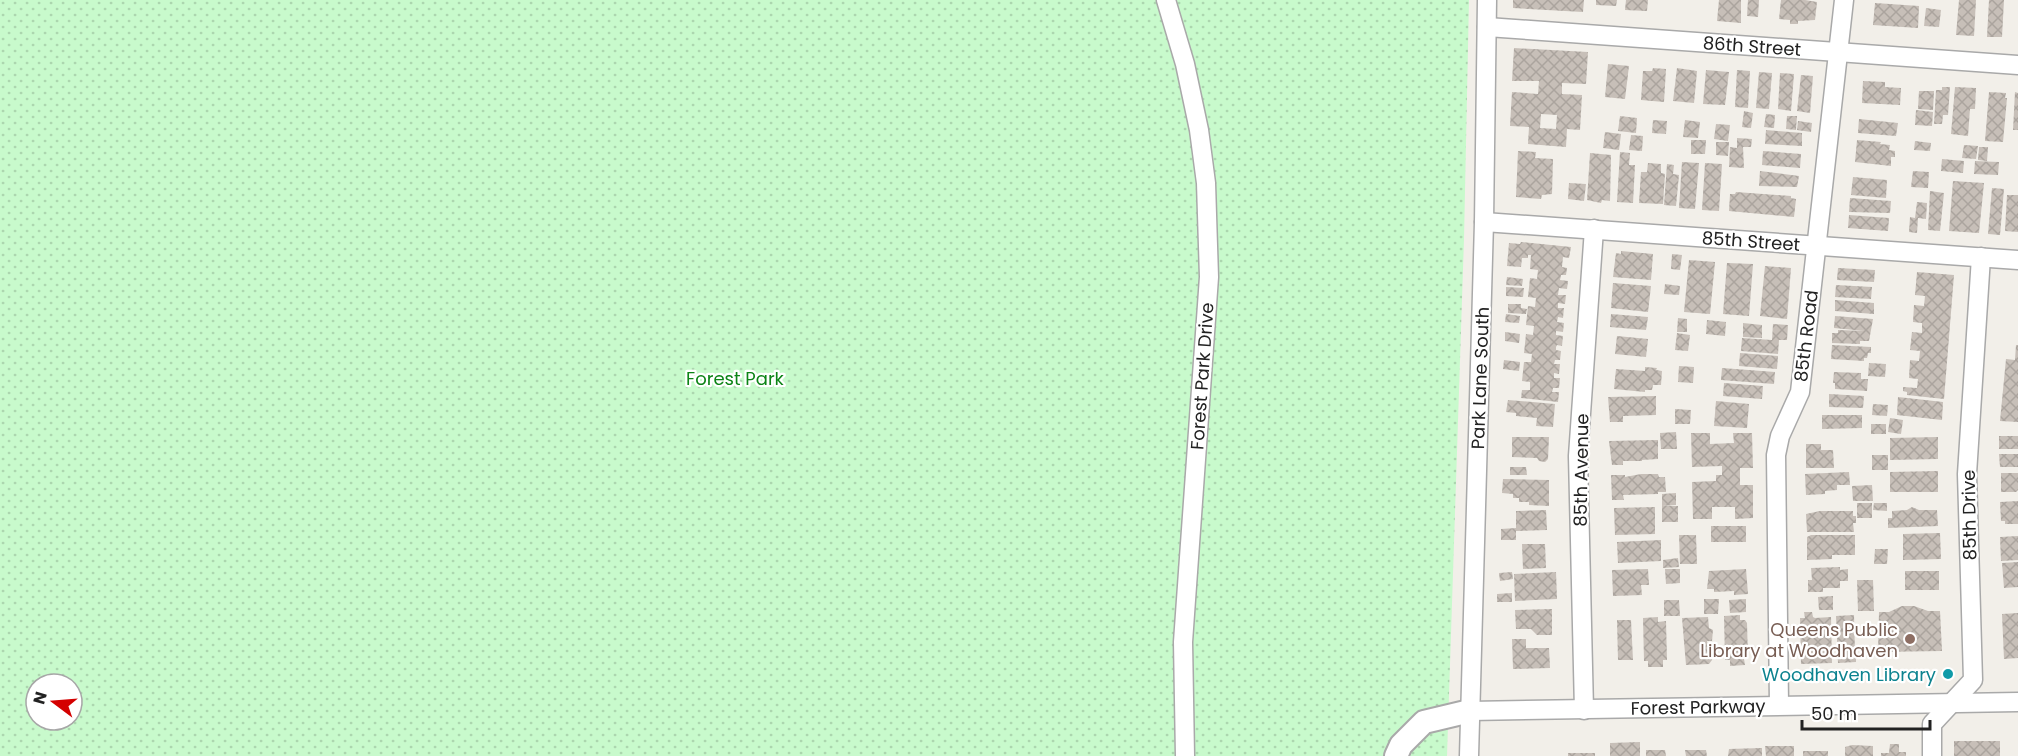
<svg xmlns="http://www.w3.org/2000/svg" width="2018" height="756" font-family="Poppins,sans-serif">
<defs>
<pattern id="park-dots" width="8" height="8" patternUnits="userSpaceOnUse" patternTransform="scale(1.5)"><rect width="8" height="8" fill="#c8facc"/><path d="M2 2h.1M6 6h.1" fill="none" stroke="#acd6af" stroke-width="1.8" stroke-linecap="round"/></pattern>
<pattern id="building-cross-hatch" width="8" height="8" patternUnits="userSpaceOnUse" patternTransform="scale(1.5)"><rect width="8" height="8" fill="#c7bfb8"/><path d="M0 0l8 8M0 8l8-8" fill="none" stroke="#aba49e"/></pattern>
</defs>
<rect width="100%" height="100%" fill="#f2efe9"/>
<path fill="url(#park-dots)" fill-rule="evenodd" d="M0,0H1469L1464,239L1447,756H0ZM36,684H72V720H36Z"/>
<g fill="url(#building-cross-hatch)" fill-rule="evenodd">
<polygon points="1513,0 1584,0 1583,12 1513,8"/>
<polygon points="1596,0 1617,0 1616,6 1596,5"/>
<polygon points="1626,0 1648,0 1647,11 1625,10"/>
<polygon points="1719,0 1741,0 1741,23 1717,21"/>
<polygon points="1748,0 1759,0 1758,17 1747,16"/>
<polygon points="1781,0 1805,0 1817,2 1815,20 1798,21 1798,24 1790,24 1790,20 1779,19"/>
<polygon points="1959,0 1976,0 1974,36 1956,35"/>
<polygon points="1989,0 2004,0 2002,37 1987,37"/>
<polygon points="1875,3 1919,6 1918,28 1873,25"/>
<polygon points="1926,8 1941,10 1939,27 1924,26"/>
<path d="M1514,48L1588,52L1586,84L1562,83V94L1582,95L1580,130L1567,129L1566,147L1528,144L1529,127L1510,126L1512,92L1538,94L1539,81H1512ZM1541,114L1557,115L1556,129L1540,128Z"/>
<polygon points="1608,64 1629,66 1625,99 1605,97"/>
<polygon points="1653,68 1666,69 1664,102 1641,100 1643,71 1652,71"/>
<polygon points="1677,68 1697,71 1694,103 1673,101"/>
<polygon points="1706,70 1729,72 1725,105 1703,104"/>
<polygon points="1737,70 1750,71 1748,108 1735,107"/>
<polygon points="1759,72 1772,73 1769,109 1756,108"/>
<polygon points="1780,73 1794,74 1791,111 1778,109"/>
<polygon points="1801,75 1813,76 1810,113 1797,111"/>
<polygon points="1863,81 1885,82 1885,87 1901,88 1900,105 1862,103"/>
<polygon points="1942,87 1950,87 1948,115 1943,115 1942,124 1934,124 1936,90 1942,90"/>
<polygon points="1955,87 1976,88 1975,109 1970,109 1968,136 1951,134"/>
<polygon points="1919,91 1934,91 1933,110 1918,109"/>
<polygon points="1989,92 2006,93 2005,98 2007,98 2003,142 1985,141"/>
<polygon points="2015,92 2018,93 2018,130 2013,130"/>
<polygon points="1916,110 1933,112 1932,126 1915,125"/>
<polygon points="1744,111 1753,113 1751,128 1742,127"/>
<polygon points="1766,114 1775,115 1774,128 1764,127"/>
<polygon points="1620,116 1637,118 1636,133 1618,131"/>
<polygon points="1787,116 1797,116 1796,130 1786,129"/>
<polygon points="1859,119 1898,123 1896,136 1858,133"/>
<polygon points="1653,120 1667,121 1666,134 1652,133"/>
<polygon points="1685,120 1700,122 1698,138 1683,137"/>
<polygon points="1798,121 1812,123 1811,132 1797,130"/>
<polygon points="1716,124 1730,125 1728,141 1714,139"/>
<polygon points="1766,130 1802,133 1802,146 1765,144"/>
<polygon points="1605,132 1621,134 1619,150 1603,148"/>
<polygon points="1631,135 1643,136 1642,151 1629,150"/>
<polygon points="1737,138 1752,139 1751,147 1743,147 1744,168 1729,167 1730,147 1737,148"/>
<polygon points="1691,140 1706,140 1705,154 1691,154"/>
<polygon points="1857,140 1881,142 1880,144 1890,145 1889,150 1895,151 1895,157 1891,157 1891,166 1855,162"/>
<polygon points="1915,141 1931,143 1930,151 1914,150"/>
<polygon points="1716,142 1729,142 1728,156 1716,155"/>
<polygon points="1964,145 1978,146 1976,159 1962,158"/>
<polygon points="1979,147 1988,147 1987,161 1978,160"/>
<polygon points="1518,151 1536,152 1535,158 1553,159 1552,194 1542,195 1541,199 1516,197"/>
<polygon points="1763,151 1801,154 1800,168 1762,165"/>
<polygon points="1620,152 1630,153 1629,165 1635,165 1633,203 1617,202"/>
<polygon points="1590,153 1611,155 1610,201 1602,200 1601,203 1587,200"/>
<polygon points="1942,159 1964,161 1963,173 1941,171"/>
<polygon points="1975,161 1999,162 1998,175 1974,174"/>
<polygon points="1682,162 1699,163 1695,209 1679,208"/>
<polygon points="1648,163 1661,164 1661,173 1665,174 1663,204 1639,203 1641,172 1647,172"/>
<polygon points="1705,163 1722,164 1719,211 1702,210"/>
<polygon points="1667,164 1674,165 1673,174 1679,175 1676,206 1664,205"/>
<polygon points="1760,171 1799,176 1797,187 1759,186"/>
<polygon points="1913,171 1929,172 1928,188 1911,187"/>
<polygon points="1853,177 1887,180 1886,198 1851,195"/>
<polygon points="1953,181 1984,183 1979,233 1949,231"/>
<polygon points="1569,183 1586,184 1584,201 1568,199"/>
<polygon points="1992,188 2004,189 2000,235 1988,234"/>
<polygon points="1930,191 1944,193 1940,231 1928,230"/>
<polygon points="1736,192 1791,196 1791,198 1796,199 1794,217 1729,211 1730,194 1735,194"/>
<polygon points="2007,195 2018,195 2018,232 2005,231"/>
<polygon points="1850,198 1891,201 1890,213 1849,212"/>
<polygon points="1917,202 1927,203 1926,219 1918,218 1917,233 1909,232 1910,217 1915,218"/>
<polygon points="1849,215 1889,218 1888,231 1848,228"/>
<polygon points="1521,242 1571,247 1569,258 1563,257 1562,267 1567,268 1566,275 1561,275 1560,280 1568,281 1567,289 1559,288 1558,295 1566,295 1565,304 1558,303 1558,308 1564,308 1563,318 1558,317 1557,322 1564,323 1563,332 1556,331 1556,335 1563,336 1562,346 1557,345 1556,347 1556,350 1561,351 1560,360 1555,360 1554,364 1560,364 1559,374 1554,373 1554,378 1560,378 1559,388 1553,388 1552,392 1559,392 1558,402 1521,398 1522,390 1530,390 1530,382 1522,381 1524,362 1531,362 1532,354 1524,353 1526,334 1533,335 1534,326 1526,325 1528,306 1535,307 1536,298 1528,297 1530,278 1537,279 1538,270 1530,269 1531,255 1528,255 1528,258 1522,258 1521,267 1507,266 1509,243 1520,244"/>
<polygon points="1621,251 1653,254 1651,280 1613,277 1616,253 1621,254"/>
<polygon points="1672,254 1682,255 1680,270 1671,269"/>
<polygon points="1689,260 1715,262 1710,314 1684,312"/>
<polygon points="1727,263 1753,264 1749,316 1723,314"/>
<polygon points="1765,266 1791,268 1787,319 1760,316"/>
<polygon points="1838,268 1875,270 1874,282 1837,280"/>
<polygon points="1917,272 1954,275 1944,399 1907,395 1907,392 1903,391 1903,387 1917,388 1918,379 1909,378 1910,360 1919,361 1920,351 1910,350 1912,332 1922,333 1922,323 1913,322 1914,305 1924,306 1925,296 1915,295"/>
<polygon points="1507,277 1523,279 1522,286 1506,285"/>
<polygon points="1613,283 1651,286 1648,312 1611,308"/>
<polygon points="1665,284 1680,286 1679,295 1664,294"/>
<polygon points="1836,285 1872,287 1871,299 1835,297"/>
<polygon points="1506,287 1524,288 1523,297 1506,296"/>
<polygon points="1835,300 1874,303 1874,314 1835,311"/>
<polygon points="1508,304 1521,304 1521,308 1527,309 1526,314 1508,313"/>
<polygon points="1506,314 1520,316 1519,323 1505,322"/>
<polygon points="1611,314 1648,317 1646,330 1610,327"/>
<polygon points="1835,316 1873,319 1869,341 1860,341 1860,344 1832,343 1832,333 1838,333 1838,330 1865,331 1834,328"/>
<polygon points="1678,318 1687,319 1687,332 1677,332"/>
<polygon points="1707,320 1726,322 1725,336 1706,334"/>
<polygon points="1743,323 1762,325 1762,338 1743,337"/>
<polygon points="1773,324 1788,325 1787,340 1779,340 1778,354 1741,351 1742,338 1772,340"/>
<polygon points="1505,332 1520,334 1519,343 1505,341"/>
<polygon points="1677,333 1690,335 1688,351 1675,350"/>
<polygon points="1617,336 1648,339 1646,357 1615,354"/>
<polygon points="1832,345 1871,347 1871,353 1868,353 1867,358 1864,358 1864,361 1831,359"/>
<polygon points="2016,345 2018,345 2018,422 2000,421 2006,359 2015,360"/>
<polygon points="1740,353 1778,356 1777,369 1739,366"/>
<polygon points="1504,360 1520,362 1519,371 1503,369"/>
<polygon points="1869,363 1886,364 1885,377 1868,376"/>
<polygon points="1679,366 1694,367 1693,383 1678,382"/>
<polygon points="1645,367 1657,368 1656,370 1662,371 1661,385 1653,385 1652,390 1645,390 1645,392 1614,389 1616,369 1645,371"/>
<polygon points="1722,368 1775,372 1774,384 1721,380"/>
<polygon points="1834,372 1861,373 1861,379 1868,379 1867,391 1835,389 1835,383 1833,383"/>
<polygon points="1724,383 1763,386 1762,399 1723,396"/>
<polygon points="1829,394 1864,396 1863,408 1829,407"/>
<polygon points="1656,396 1656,415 1623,416 1623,422 1610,422 1608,397"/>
<polygon points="1898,397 1943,402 1942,420 1897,415"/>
<polygon points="1508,400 1555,404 1553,427 1536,426 1537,418 1516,416 1516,413 1506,412"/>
<polygon points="1716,401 1749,404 1747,428 1714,426"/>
<polygon points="1873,404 1888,405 1887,416 1872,415"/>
<polygon points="1675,409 1691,410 1690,424 1675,424"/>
<polygon points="1822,415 1862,415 1862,428 1822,429"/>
<polygon points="1890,418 1903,420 1901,434 1888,432"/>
<rect x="1871" y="424" width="15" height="10"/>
<polygon points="1676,432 1677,449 1661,449 1660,433"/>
<polygon points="1691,433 1710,433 1710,444 1734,443 1733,433 1752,433 1753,468 1740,468 1740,485 1753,485 1753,518 1735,519 1735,507 1712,507 1712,519 1693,519 1692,482 1716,481 1716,475 1722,475 1722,466 1692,467"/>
<rect x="1999" y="436" width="19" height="13"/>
<polygon points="1512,437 1549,437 1548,459 1545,462 1539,461 1537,458 1512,457"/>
<polygon points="1938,437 1938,459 1890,460 1890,438"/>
<polygon points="1658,440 1658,459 1642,460 1642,461 1623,461 1623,465 1612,465 1609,441"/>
<polygon points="1806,444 1821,444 1821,450 1833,450 1834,468 1806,468"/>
<polygon points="1999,454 2018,454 2018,467 2000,467"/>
<rect x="1872" y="455" width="16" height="15"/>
<polygon points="1510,467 1526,467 1527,475 1510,475"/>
<polygon points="1938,471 1938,492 1890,492 1890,472"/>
<polygon points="1849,472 1850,485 1837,485 1837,490 1825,491 1825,494 1806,495 1805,474"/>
<polygon points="2001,473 2018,473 2018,490 2016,492 2001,492"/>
<polygon points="1641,474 1658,474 1659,477 1665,477 1666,492 1658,492 1658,494 1623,495 1624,500 1612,500 1611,475 1625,475 1625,477"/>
<polygon points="1503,479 1549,480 1549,506 1529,505 1529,502 1519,502 1519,498 1513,498 1513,494 1502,493"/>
<polygon points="1872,485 1873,501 1853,501 1852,486"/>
<polygon points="1676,493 1676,505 1662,506 1662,494"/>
<polygon points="2018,501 2018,524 2005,524 2005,521 2001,521 2000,502"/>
<rect x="1857" y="503" width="15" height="15"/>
<polygon points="1874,503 1887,503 1887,511 1873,510"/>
<rect x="1662" y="506" width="16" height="16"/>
<polygon points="1655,507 1655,534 1615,535 1614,508"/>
<polygon points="1912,507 1919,510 1937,510 1938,526 1888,528 1888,518 1892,518 1892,511 1907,510"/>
<polygon points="1546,510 1547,530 1516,531 1516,540 1501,540 1501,529 1516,528 1516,511"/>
<polygon points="1820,511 1853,511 1853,516 1856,516 1856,523 1853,523 1854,532 1807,532 1806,514"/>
<rect x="1711" y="526" width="35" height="16"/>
<polygon points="1940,533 1941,559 1903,560 1903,534"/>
<polygon points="1679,535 1696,535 1697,564 1680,564"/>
<polygon points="1811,535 1855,535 1855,555 1832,555 1832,559 1807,560 1807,537"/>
<polygon points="2018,536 2018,560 2001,561 2000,537"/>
<polygon points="1661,540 1661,561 1618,563 1617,542"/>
<polygon points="1522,544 1545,544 1546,568 1523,569"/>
<polygon points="1875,549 1888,549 1887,564 1874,564"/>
<polygon points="1678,558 1679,567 1663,568 1663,560"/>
<polygon points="2018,562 2018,587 2004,588 2002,563"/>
<polygon points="1840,567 1840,570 1848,569 1848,581 1840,581 1840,588 1823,588 1823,592 1808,592 1808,580 1812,580 1811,568"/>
<polygon points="1648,569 1649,585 1641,585 1642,595 1613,596 1612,570"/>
<polygon points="1665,569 1680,569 1680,583 1666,584"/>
<polygon points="1746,569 1748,594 1734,595 1734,591 1714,592 1714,589 1707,589 1709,571"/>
<rect x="1905" y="571" width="34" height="19"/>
<polygon points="1512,572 1513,579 1500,581 1499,573"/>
<polygon points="1556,572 1557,599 1515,601 1514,574"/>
<polygon points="1857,580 1873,580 1874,611 1858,611"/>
<polygon points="1512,593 1512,602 1497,602 1497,594"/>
<polygon points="1833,596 1833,610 1819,610 1818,597"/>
<polygon points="1704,599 1719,599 1718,614 1704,614"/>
<polygon points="1746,599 1746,612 1730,613 1729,600"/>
<polygon points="1664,600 1679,600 1680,616 1664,616"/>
<polygon points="1902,606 1914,606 1928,611 1940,611 1942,651 1878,652 1879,612 1889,612"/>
<polygon points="1552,609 1552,635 1537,635 1531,629 1516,629 1515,610"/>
<polygon points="1804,612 1812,612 1813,617 1815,618 1831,617 1832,663 1801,664 1800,618 1805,618"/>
<polygon points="2018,613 2018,658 2004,659 2002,614"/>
<polygon points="1740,615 1740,620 1745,620 1747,623 1748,659 1744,659 1745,665 1730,666 1730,660 1725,660 1724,616"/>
<polygon points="1854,615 1855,654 1858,653 1859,659 1856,659 1856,662 1838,663 1836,616"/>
<polygon points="1658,617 1658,622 1666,621 1667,660 1663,660 1663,667 1648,667 1648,661 1644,661 1643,618"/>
<polygon points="1708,617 1709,628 1713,630 1712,641 1707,641 1708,649 1712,651 1712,660 1709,664 1686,665 1682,618"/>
<polygon points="1617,620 1631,620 1633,660 1618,660"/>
<polygon points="1512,639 1526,639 1526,648 1549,648 1550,668 1513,669"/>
<rect x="1954" y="741" width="46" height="15"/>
<polygon points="1640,742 1640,756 1610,756 1610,743"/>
<polygon points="1890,744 1899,744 1899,752 1906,752 1906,756 1881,756 1881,753 1889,753"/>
<polygon points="1852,745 1873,746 1873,756 1845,756 1845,747"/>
<polygon points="1765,746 1794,746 1794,756 1766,756"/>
<polygon points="1762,748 1762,756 1728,756 1729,749"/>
<polygon points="1646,750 1665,750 1666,756 1646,756"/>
<polygon points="1685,750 1706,750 1707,756 1686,756"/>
<rect x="1803" y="751" width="25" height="5"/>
<rect x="1568" y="753" width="27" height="3"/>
</g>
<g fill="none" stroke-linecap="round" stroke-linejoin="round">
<defs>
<g id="minor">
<polyline points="1166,0 1185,64 1199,130 1206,183 1209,277 1183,642 1185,756"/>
<polyline points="1487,27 2018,65"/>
<polyline points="1484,222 2018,260"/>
<polyline points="1779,705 1776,455 1780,436 1800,392 1844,0"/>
<polyline points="1584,710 1578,456 1594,229"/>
<polyline points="1470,711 2018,702"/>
<polyline points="1469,756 1484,222 1487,0"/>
<polyline points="1932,756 1932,724 1973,680 1967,474 1981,257"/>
</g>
<polyline id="tertiary" points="1396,756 1401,745 1424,722 1470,711"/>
</defs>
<use href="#minor" stroke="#a9a9a9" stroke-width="21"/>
<use href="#tertiary" stroke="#a9a9a9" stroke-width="26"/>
<use href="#minor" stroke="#fff" stroke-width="18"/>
<use href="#tertiary" stroke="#fff" stroke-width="22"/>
</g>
<circle fill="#8d6e63" stroke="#fff" stroke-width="2" cx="1910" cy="639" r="6"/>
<circle fill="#0f9aa8" stroke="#fff" stroke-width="2" cx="1948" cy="674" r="6"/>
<g text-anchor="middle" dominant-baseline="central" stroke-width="4.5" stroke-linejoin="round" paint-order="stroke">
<g font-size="18" fill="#222" stroke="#fff">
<text transform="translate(1752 46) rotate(4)">86th Street</text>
<text transform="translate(1751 241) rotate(4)">85th Street</text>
<text transform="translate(1806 336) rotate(-83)">85th Road</text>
<text transform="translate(1202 376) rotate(-86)">Forest Park Drive</text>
<text transform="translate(1480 378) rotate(-88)">Park Lane South</text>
<text transform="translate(1581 470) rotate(-89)">85th Avenue</text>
<text transform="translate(1969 515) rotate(-91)">85th Drive</text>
<text transform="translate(1698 707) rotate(-1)">Forest Parkway</text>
</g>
<g font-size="18" fill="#0c8416" stroke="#fff">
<text x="735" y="378">Forest Park</text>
</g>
<g font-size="18" fill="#785e54" stroke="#fff" text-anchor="end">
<text x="1898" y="629">Queens Public<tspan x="1898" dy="21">Library at Woodhaven</tspan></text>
</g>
<g font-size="18" fill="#0d838f" stroke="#fff" text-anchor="end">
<text x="1936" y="674">Woodhaven Library</text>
</g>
</g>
<g transform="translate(54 702) rotate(286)"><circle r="28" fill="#ffffff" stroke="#a7a7a7" stroke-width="1.5"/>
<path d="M0-4.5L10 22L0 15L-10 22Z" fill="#d40000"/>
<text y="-9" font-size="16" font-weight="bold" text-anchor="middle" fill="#222222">N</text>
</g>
<path d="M1802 720v9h128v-9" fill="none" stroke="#222222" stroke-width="3"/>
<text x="1811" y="720" font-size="18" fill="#222222" stroke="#ffffff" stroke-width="4.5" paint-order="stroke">50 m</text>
</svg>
